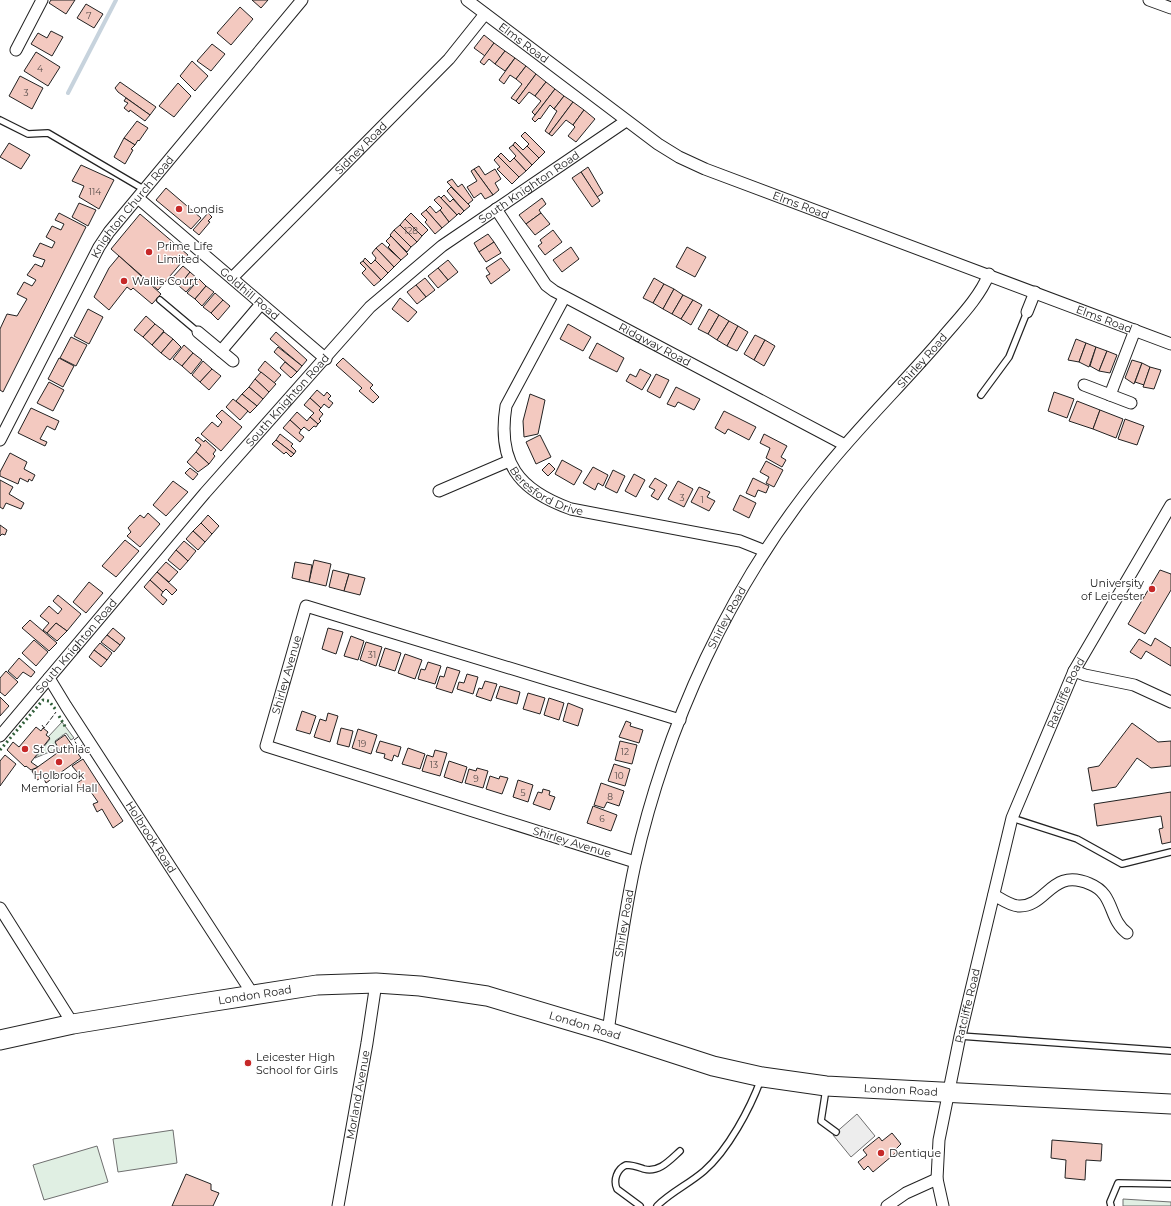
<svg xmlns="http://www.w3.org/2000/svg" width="1171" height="1206" font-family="Montserrat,sans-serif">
<defs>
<pattern id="grass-tufts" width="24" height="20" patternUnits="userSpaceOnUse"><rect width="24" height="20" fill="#e0efe3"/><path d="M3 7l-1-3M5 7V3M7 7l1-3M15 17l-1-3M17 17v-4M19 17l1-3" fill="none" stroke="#c0cdc2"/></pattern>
</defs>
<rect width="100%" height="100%" fill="#fff"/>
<polygon fill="url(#grass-tufts)" stroke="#6f6f6f" points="62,722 74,738 71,740 66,733 55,741 59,748 35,758 50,739 48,737"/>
<g fill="#e0efe3" stroke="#6f6f6f">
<polygon points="173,1130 177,1163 118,1172 113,1139"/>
<polygon points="97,1146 108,1182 44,1200 33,1165"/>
<polygon points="1123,1199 1171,1202 1171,1206 1123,1206"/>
</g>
<polygon fill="#ededed" stroke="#6f6f6f" points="857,1114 875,1136 851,1157 833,1135"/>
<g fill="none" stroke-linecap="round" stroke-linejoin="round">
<polyline stroke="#c7d3dd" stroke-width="4" points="68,93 116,0"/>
</g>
<g fill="#f3c9c0" stroke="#222">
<polygon points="51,0 75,0 66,14 49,3"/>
<polygon points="252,0 268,0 261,8"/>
<polygon points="86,4 103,14 94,28 77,18"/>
<polygon points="240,7 253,19 231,45 217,33"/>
<polygon points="51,31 63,37 52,56 31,44 38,33 47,38"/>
<polygon points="484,35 494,43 485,56 474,48"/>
<polygon points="494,43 505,51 495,64 489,59 484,65 480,62"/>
<polygon points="212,44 225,54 211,71 197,61"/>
<polygon points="505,51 515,58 505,71 495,64"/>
<polygon points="36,52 60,67 48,86 24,71"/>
<polygon points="515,58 526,66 516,79 510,75 504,84 499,80"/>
<polygon points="192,61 208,76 195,91 180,76"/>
<polygon points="526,66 536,74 516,101 511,98 522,84 516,79"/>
<polygon points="536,74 546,82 535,96 529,92 519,104 516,101"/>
<polygon points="20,76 43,88 32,109 9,96"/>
<polygon points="120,82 156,107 150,115 118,92 115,88"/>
<polygon points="546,82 555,89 535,115 532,112 541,101 535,96"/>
<polygon points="178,83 191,96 174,117 159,106"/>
<polygon points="555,89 564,96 554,109 550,105 540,119 539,118 535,122 532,119"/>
<polygon points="564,96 573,102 549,134 545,131 557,111 554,109"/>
<polygon points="126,98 150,115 145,121 130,110 129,112 124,108 128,103 124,101"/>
<polygon points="573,102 584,110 573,125 566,120 552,136 549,134"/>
<polygon points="584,110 595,119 576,142 568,136 575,127 573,125"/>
<polygon points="137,121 148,128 139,141 138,140 135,145 124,138"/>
<polygon points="525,132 545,152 539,158 527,146 529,144 521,136"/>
<polygon points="124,138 135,145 131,149 133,150 125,164 114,157"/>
<polygon points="515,142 523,150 527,146 539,158 532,165 513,145"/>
<polygon points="9,143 30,155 21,169 0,157"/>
<polygon points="513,145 532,165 526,171 514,158 516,156 509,148"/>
<polygon points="501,153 510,162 514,158 526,171 519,177 498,156"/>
<polygon points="498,156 519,177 512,184 497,169 500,167 494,160"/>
<polygon points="81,165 114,180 99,209 79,197 84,186 72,181"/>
<polygon points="479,166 485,175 495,169 501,179 495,183 499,190 493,195 474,169"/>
<polygon points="588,167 603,193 597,197 581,172"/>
<polygon points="474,169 493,195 485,199 481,193 474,198 467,187 477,181 471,171"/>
<polygon points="581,172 600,201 592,207 572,178"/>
<polygon points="452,179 458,187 462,184 473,200 468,204 447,182"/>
<polygon points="451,187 470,206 464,211 447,191"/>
<polygon points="166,188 201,218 191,229 156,200"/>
<polygon points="444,195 450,202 453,199 464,211 460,215 459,213 457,215 441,198"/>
<polygon points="439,196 457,215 449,222 440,210 442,208 434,200"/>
<polygon points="542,198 546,204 539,210 541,213 526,224 519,215"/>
<polygon points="79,203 96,210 88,226 72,217"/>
<polygon points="430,206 436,213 440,210 449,222 442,228 426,210"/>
<polygon points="426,210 442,228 435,234 425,222 427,220 421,214"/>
<polygon points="59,213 86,227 3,392 0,390 0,329 7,314 17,316 27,299 17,294 24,282 32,286 36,280 27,275 35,264 42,267 45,260 33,256 40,243 52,248 55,242 46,237 52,226 61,230 64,224 55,220"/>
<polygon points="208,213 212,217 208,221 210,222 199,235 193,230"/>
<polygon points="411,213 428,230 422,236 405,219"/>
<polygon points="541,213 550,224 535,235 526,224"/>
<polygon points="140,214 188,255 158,290 111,249"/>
<polygon points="405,219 422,236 417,242 400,225"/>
<polygon points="400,225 417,242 411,247 394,230"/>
<polygon points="394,230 411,247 407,252 390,235"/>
<polygon points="553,230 562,242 545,255 538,246 542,243 540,240"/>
<polygon points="488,234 494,242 479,252 474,243"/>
<polygon points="391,236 408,254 401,260 388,247 390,245 386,241"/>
<polygon points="494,242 501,253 486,262 479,252"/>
<polygon points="382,243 401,260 394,267 376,248"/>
<polygon points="571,247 579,259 562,272 553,260"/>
<polygon points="687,247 706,257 695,277 676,267"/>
<polygon points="376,248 394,267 388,273 375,260 376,258 372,253"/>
<polygon points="119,256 161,294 152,304 133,288 131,290 127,287 109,310 94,297 109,268"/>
<polygon points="365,258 371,264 375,260 388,273 381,280 363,261"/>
<polygon points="501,258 510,270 491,284 486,276 490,274 486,268"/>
<polygon points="448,260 458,272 448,280 438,268"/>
<polygon points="363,261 381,280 374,286 362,273 366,269 360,263"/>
<polygon points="183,266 190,272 179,286 171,279"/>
<polygon points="438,268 448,280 438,288 428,276"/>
<polygon points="190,272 198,279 186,292 179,286"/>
<polygon points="425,278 435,290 426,297 416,285"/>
<polygon points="654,278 664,284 653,303 643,298"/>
<polygon points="199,279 206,286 195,299 187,293"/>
<polygon points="664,284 674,289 663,309 653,303"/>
<polygon points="416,285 426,297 417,304 407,292"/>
<polygon points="206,286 214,292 202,306 195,299"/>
<polygon points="674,289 683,295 672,314 663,309"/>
<polygon points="215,293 223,300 211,313 203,307"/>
<polygon points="683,295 693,300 681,319 672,314"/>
<polygon points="400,298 417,312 408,322 392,309"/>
<polygon points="223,300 230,306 218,320 211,313"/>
<polygon points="693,300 702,305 691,325 681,319"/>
<polygon points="88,309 103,317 89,344 74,336"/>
<polygon points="709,309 719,315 708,334 698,329"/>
<polygon points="719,315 729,321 717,340 708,334"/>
<polygon points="146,316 155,324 143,337 134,330"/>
<polygon points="729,321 738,326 727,346 717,340"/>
<polygon points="155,324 164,331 152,345 143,337"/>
<polygon points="568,324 591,337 583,351 560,339"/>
<polygon points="738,326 748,332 737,351 727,346"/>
<polygon points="164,332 173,339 161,353 152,345"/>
<polygon points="276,332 307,360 302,366 270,339"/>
<polygon points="755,335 765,340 754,360 744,354"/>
<polygon points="71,337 87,345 76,366 60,358"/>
<polygon points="173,339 181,347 170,360 161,353"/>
<polygon points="1076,339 1086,343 1079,362 1068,360"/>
<polygon points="765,340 775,346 764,366 754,360"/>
<polygon points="597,343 624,358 617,372 589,358"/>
<polygon points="1086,343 1096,347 1089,367 1079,362"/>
<polygon points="184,345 193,353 182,366 173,359"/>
<polygon points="278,347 302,366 297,372 274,352"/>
<polygon points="1096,347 1107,351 1099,371 1090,366"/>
<polygon points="1107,351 1117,355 1110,373 1099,371"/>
<polygon points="193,353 202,360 191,374 182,366"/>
<polygon points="59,358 74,366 63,387 48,379"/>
<polygon points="343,358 373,385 370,388 379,397 373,403 359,391 362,388 336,365"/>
<polygon points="1132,360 1142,363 1134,384 1125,378"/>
<polygon points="203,361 212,369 200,382 192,375"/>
<polygon points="265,361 281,375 274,383 258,370"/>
<polygon points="285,362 297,372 291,378 280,368"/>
<polygon points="1142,363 1150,367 1144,385 1135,382"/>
<polygon points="1150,367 1161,370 1154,389 1143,387"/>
<polygon points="212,369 221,376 209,390 200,382"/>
<polygon points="640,369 651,375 642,390 626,381 630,374 636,377"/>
<polygon points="261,372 276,384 269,392 255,379"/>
<polygon points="656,374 669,380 660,398 647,391"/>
<polygon points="255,379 269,392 263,399 249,387"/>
<polygon points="49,382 64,390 53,411 37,403"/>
<polygon points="249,387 263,399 257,406 242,394"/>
<polygon points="676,387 700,399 694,410 678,402 675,407 667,404"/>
<polygon points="317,390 324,396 327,392 331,396 328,399 333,403 329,408 324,404 321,408 310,398"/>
<polygon points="1054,392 1074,399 1067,418 1048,411"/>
<polygon points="242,394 257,406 250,413 236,401"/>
<polygon points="530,394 545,400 538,434 524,437 523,421"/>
<polygon points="310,398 321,408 319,410 323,414 319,419 321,421 318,424 310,417 314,413 304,405"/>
<polygon points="233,399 248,411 240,420 226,407"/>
<polygon points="1077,401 1100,410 1093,429 1069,421"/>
<polygon points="31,408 59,421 55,430 47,426 40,439 47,442 45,446 18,433"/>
<polygon points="222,410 242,427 221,451 201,434 212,422 218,427 222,422 216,416"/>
<polygon points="1100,410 1123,419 1116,438 1093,429"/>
<polygon points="724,411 756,427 749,440 728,429 725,434 715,428"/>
<polygon points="297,412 307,421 310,417 318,424 316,427 314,426 309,431 304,427 301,430 290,420"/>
<polygon points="1125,419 1144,426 1137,445 1118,439"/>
<polygon points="290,420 301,430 299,433 304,437 300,442 283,428"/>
<polygon points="280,434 293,444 291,446 296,451 294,454 276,440"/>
<polygon points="764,434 787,446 781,457 786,460 782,467 766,458 770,448 760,443"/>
<polygon points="540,435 551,457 536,464 526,442"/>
<polygon points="198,437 204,442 205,440 216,450 213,454 215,456 209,464 196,452 201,445 195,440"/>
<polygon points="276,440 294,454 291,457 286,452 284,454 272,444"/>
<polygon points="196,452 209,464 198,472 187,462"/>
<polygon points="10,453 27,462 24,469 35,475 32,481 29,479 28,482 20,478 18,484 0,476 0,472"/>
<polygon points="562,460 582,471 574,485 555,474"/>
<polygon points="766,461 783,470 774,487 766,483 769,477 760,472"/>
<polygon points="549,463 555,469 548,476 542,470"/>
<polygon points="593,467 608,475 603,486 598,483 595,490 583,483"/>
<polygon points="190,468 198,474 193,480 185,473"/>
<polygon points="613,470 625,476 617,493 605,487"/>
<polygon points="634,474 645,480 636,497 625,491"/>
<polygon points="655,478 667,485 658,500 651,496 655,490 649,487"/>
<polygon points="753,478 769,486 766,493 758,490 755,497 746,493"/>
<polygon points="0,480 13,487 9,494 24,503 21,509 6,503 3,509 0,507"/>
<polygon points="173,481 188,492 166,516 153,505"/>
<polygon points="678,481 693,489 684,507 668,499"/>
<polygon points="699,487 710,492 707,497 715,501 709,511 691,502"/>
<polygon points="740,495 756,503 749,518 733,510"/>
<polygon points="148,513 160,524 140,547 127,536 131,532 128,528 140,515 144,518"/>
<polygon points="208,515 219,526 212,534 201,523"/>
<polygon points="201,523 212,534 205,542 193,531"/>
<polygon points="0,525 7,530 5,535 2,534 0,536"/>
<polygon points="193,531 205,542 198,550 186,539"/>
<polygon points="125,540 139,551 116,577 102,566"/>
<polygon points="184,541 196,551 188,561 176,550"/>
<polygon points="176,550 188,561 180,570 168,560"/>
<polygon points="314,560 331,564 326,586 309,582"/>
<polygon points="166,562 178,572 169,582 157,572"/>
<polygon points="295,562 312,565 309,582 292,578"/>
<polygon points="333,570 349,574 344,591 329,587"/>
<polygon points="1160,570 1171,574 1171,590 1145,634 1128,624"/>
<polygon points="157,572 177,590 172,595 166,589 163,592 150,580"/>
<polygon points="349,574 365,578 360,595 344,591"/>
<polygon points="150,580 163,592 161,595 167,600 163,605 144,587"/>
<polygon points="89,582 103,593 86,613 73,602"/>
<polygon points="58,595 81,614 67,631 56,623 47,633 43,630 49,623 40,616 49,606 58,614 62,609 53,601"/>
<polygon points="30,620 57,643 49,651 22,628"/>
<polygon points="56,623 67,631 57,641 47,633"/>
<polygon points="113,628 125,638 120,645 107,635"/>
<polygon points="328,628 343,632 336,654 322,649"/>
<polygon points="107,635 120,645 114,652 101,642"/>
<polygon points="351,636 364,641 358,660 344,656"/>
<polygon points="1155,638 1171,648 1171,666 1146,651 1141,659 1130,652 1139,639 1151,646"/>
<polygon points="34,640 48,652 36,666 22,653"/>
<polygon points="366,642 382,647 376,666 360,660"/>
<polygon points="100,643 112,653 107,660 94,650"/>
<polygon points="385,648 401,653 395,671 379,666"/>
<polygon points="94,650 107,660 101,667 89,657"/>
<polygon points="405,654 422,660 415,679 398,673"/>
<polygon points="19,658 35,672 31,677 23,672 17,679 8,671"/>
<polygon points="428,662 441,666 435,684 418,679 421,669 425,670"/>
<polygon points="447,667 460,671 452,693 436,688 440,676 444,677"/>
<polygon points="6,671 18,682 5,696 0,692 0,678"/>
<polygon points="467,674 478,677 473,694 457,689 459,682 464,683"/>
<polygon points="485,681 497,684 491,701 476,696 479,688 482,689"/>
<polygon points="500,686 520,692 517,704 496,698"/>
<polygon points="528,693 545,698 540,714 523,709"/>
<polygon points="0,697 9,706 0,716"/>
<polygon points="549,698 564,703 559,720 544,715"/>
<polygon points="568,703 583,709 578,726 563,721"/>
<polygon points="302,711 316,716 310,734 296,730"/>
<polygon points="328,713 338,716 330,742 314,737 320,719 326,721"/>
<polygon points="626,721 631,723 630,726 643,730 639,743 619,737"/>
<polygon points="1132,723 1158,742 1171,741 1171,766 1151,768 1137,758 1116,787 1092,791 1088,768 1099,766"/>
<polygon points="36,727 41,731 43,728 48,732 46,735 50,738 31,762 38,767 31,770 26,766 25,767 7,750 13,742 19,747"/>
<polygon points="341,728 353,731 349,747 337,744"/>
<polygon points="358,729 377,735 371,754 352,748"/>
<polygon points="65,735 81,758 46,783 43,777 37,780 32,771 60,751 55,742"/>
<polygon points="380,741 401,747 398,757 394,755 392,761 384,758 385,754 376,752"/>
<polygon points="620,741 637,745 632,764 615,760"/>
<polygon points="408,748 425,754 420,769 402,764"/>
<polygon points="435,750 447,753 440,776 422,771 427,755 433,757"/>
<polygon points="5,755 16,764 0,786 0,761"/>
<polygon points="83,759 123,821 113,828 102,809 97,812 93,804 98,802 86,785 81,790 77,783 83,779 72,766"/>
<polygon points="449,761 467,767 462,783 444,777"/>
<polygon points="614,764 630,769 625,786 608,781"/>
<polygon points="477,768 488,771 483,788 465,783 469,769 476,771"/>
<polygon points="490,776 499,779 500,776 508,778 502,794 486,789"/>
<polygon points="518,780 533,785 528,802 513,797"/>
<polygon points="601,783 624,791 619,806 607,802 604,808 594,805"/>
<polygon points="543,789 550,791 549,795 555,797 550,810 533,804 538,792 542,793"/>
<polygon points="1171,792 1171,842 1162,844 1159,829 1163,828 1161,816 1097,826 1094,804"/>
<polygon points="593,806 617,815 611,831 587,823"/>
<polygon points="892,1133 901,1144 896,1149 898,1151 873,1172 868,1166 864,1170 858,1162 867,1155 863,1150 879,1137 882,1141"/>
<polygon points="1052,1140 1102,1144 1101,1161 1086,1160 1085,1180 1065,1178 1066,1160 1051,1158"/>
<polygon points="186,1174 211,1184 211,1190 219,1193 213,1206 172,1206"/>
</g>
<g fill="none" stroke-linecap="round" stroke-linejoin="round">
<defs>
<g id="service">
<polyline points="0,120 28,134 48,133 145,190"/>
<polyline points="160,300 198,332"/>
<polyline points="981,395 1009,357 1027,312"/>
<polyline points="1012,818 1077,839 1122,864 1171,852"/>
<polyline points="960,1036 1171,1051"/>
<polyline points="826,1089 821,1121 836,1132"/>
<path d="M640,1206L617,1189C613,1180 617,1169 626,1165C633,1165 638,1167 644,1169C659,1173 670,1160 680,1151"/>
<path d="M657,1206C671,1192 689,1184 704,1171C728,1150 750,1109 761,1079"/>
<polyline points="1111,1206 1110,1202 1118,1183 1171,1184"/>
</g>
<g id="minor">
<path id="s1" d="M467,0L658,144L679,157L705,169L1171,344"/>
<polyline points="1149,0 1171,8"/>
<polyline points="16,50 42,0"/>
<path id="s2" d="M138,198L326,359"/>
<path id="s3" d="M496,209L546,285L554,291L845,445"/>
<path id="s4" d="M232,278L449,59L485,14"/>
<path id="s5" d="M564,298L506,406C497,462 518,490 571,509L740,541L765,551"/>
<polyline points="1027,312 1035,292"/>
<polyline points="198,332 233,361"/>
<polyline points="221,351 261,304"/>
<polyline points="1084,385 1131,403"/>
<polyline points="1110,395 1135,330"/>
<path id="s6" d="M0,440L99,247L109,232L302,0"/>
<polyline points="439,491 509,461"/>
<polyline points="1074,671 1085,675 1134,685 1171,702"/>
<path id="s7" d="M49,678L66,706L254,996"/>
<path id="s8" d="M0,736L205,493L370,307L442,246L626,121"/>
<path id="s9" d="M635,862L266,746L306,606L680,720"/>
<path d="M994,895C1001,899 1011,906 1019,906C1047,907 1051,867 1090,884C1115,894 1108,919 1127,933"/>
<polyline points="0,908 73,1024"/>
<path id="s10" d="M608,1032C616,975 623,919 635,864C667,723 730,586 821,474C859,426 903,384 943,337C959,318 979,298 989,274"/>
<path id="s11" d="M338,1206L367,1043L376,983"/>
<polyline points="887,1206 906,1193 937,1179"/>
<path id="s12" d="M943,1206L937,1179L939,1140L960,1036L1012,818L1074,671L1171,505"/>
</g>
<g id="trunk">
<path id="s13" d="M0,1040L73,1024L183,1006L317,985L376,983L420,986L487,996L608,1032L713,1066L762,1077L826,1086L1171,1104"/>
</g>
</defs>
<use href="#service" stroke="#222" stroke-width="8"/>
<use href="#minor" stroke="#222" stroke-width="13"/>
<use href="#trunk" stroke="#222" stroke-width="21"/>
<use href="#service" stroke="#fff" stroke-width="5.5"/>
<use href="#minor" stroke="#fff" stroke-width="11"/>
<use href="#trunk" stroke="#fff" stroke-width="19"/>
<g stroke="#2f5e38" stroke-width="3" stroke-dasharray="2 3" stroke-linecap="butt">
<polyline points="59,716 66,728"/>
<polyline points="0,750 43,700 49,701 56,710"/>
</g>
<g stroke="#222" stroke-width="1" stroke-dasharray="5 2" stroke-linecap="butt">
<polyline points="42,725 44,728 56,712"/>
<polyline points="78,737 74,740 79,748 83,744"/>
</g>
</g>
<g fill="#c62828" stroke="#fff" stroke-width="1.5">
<circle cx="179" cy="209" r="4"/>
<circle cx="149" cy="252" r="4"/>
<circle cx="124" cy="281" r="4"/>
<circle cx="1152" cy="589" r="4"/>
<circle cx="25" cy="749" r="4"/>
<circle cx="59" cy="762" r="4"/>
<circle cx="248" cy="1063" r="4"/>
<circle cx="881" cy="1153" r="4"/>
</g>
<g text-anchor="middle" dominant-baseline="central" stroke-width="3" stroke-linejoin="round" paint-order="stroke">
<g font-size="9" fill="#564c4a">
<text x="89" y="15">7</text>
<text x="40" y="68">4</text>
<text x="26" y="92">3</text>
<text x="95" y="191">114</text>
<text x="411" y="230">128</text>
<text x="682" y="497">3</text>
<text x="702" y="499">1</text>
<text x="372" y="654">31</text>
<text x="362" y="743">19</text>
<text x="625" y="751">12</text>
<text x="434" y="764">13</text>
<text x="619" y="775">10</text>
<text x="476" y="778">9</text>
<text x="523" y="792">5</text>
<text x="610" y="796">8</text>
<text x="602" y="818">6</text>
</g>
<g font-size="11" fill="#222" stroke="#fff">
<text stroke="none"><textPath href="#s1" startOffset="71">Elms Road</textPath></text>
<text stroke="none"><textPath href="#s4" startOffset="183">Sidney Road</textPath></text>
<text stroke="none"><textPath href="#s8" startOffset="766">South Knighton Road</textPath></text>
<text stroke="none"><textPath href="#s1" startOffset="395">Elms Road</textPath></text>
<text stroke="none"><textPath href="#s6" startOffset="269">Knighton Church Road</textPath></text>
<text stroke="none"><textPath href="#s2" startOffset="147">Goldhill Road</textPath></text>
<text stroke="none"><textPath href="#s1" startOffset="719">Elms Road</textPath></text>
<text stroke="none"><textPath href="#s3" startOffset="215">Ridgway Road</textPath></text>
<text stroke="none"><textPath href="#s10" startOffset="758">Shirley Road</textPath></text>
<text stroke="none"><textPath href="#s8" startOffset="442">South Knighton Road</textPath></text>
<text stroke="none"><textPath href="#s5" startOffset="228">Beresford Drive</textPath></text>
<text stroke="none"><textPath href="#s10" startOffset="434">Shirley Road</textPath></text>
<text stroke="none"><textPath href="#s8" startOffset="118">South Knighton Road</textPath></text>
<text stroke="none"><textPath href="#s9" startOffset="461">Shirley Avenue</textPath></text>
<text stroke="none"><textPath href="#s12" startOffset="533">Ratcliffe Road</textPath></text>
<text stroke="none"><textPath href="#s7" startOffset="189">Holbrook Road</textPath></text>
<text transform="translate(572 842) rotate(17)">Shirley Avenue</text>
<text stroke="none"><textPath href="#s10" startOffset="110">Shirley Road</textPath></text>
<text stroke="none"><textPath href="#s13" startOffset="259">London Road</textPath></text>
<text stroke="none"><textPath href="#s12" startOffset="204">Ratcliffe Road</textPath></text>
<text stroke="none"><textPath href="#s13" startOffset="595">London Road</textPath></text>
<text stroke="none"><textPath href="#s13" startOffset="919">London Road</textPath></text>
<text stroke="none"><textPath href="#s11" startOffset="113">Morland Avenue</textPath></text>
</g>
<g font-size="11" fill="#222" stroke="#fff" text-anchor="start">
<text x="187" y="209">Londis</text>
<text x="157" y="246">Prime Life<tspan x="157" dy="13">Limited</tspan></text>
<text x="132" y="281">Wallis Court</text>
<text x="1144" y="583" text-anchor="end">University<tspan x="1144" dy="13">of Leicester</tspan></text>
<text x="33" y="749">St Guthlac</text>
<text x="59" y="775" text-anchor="middle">Holbrook<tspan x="59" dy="13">Memorial Hall</tspan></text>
<text x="256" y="1057">Leicester High<tspan x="256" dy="13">School for Girls</tspan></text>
<text x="889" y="1153">Dentique</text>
</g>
</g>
</svg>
